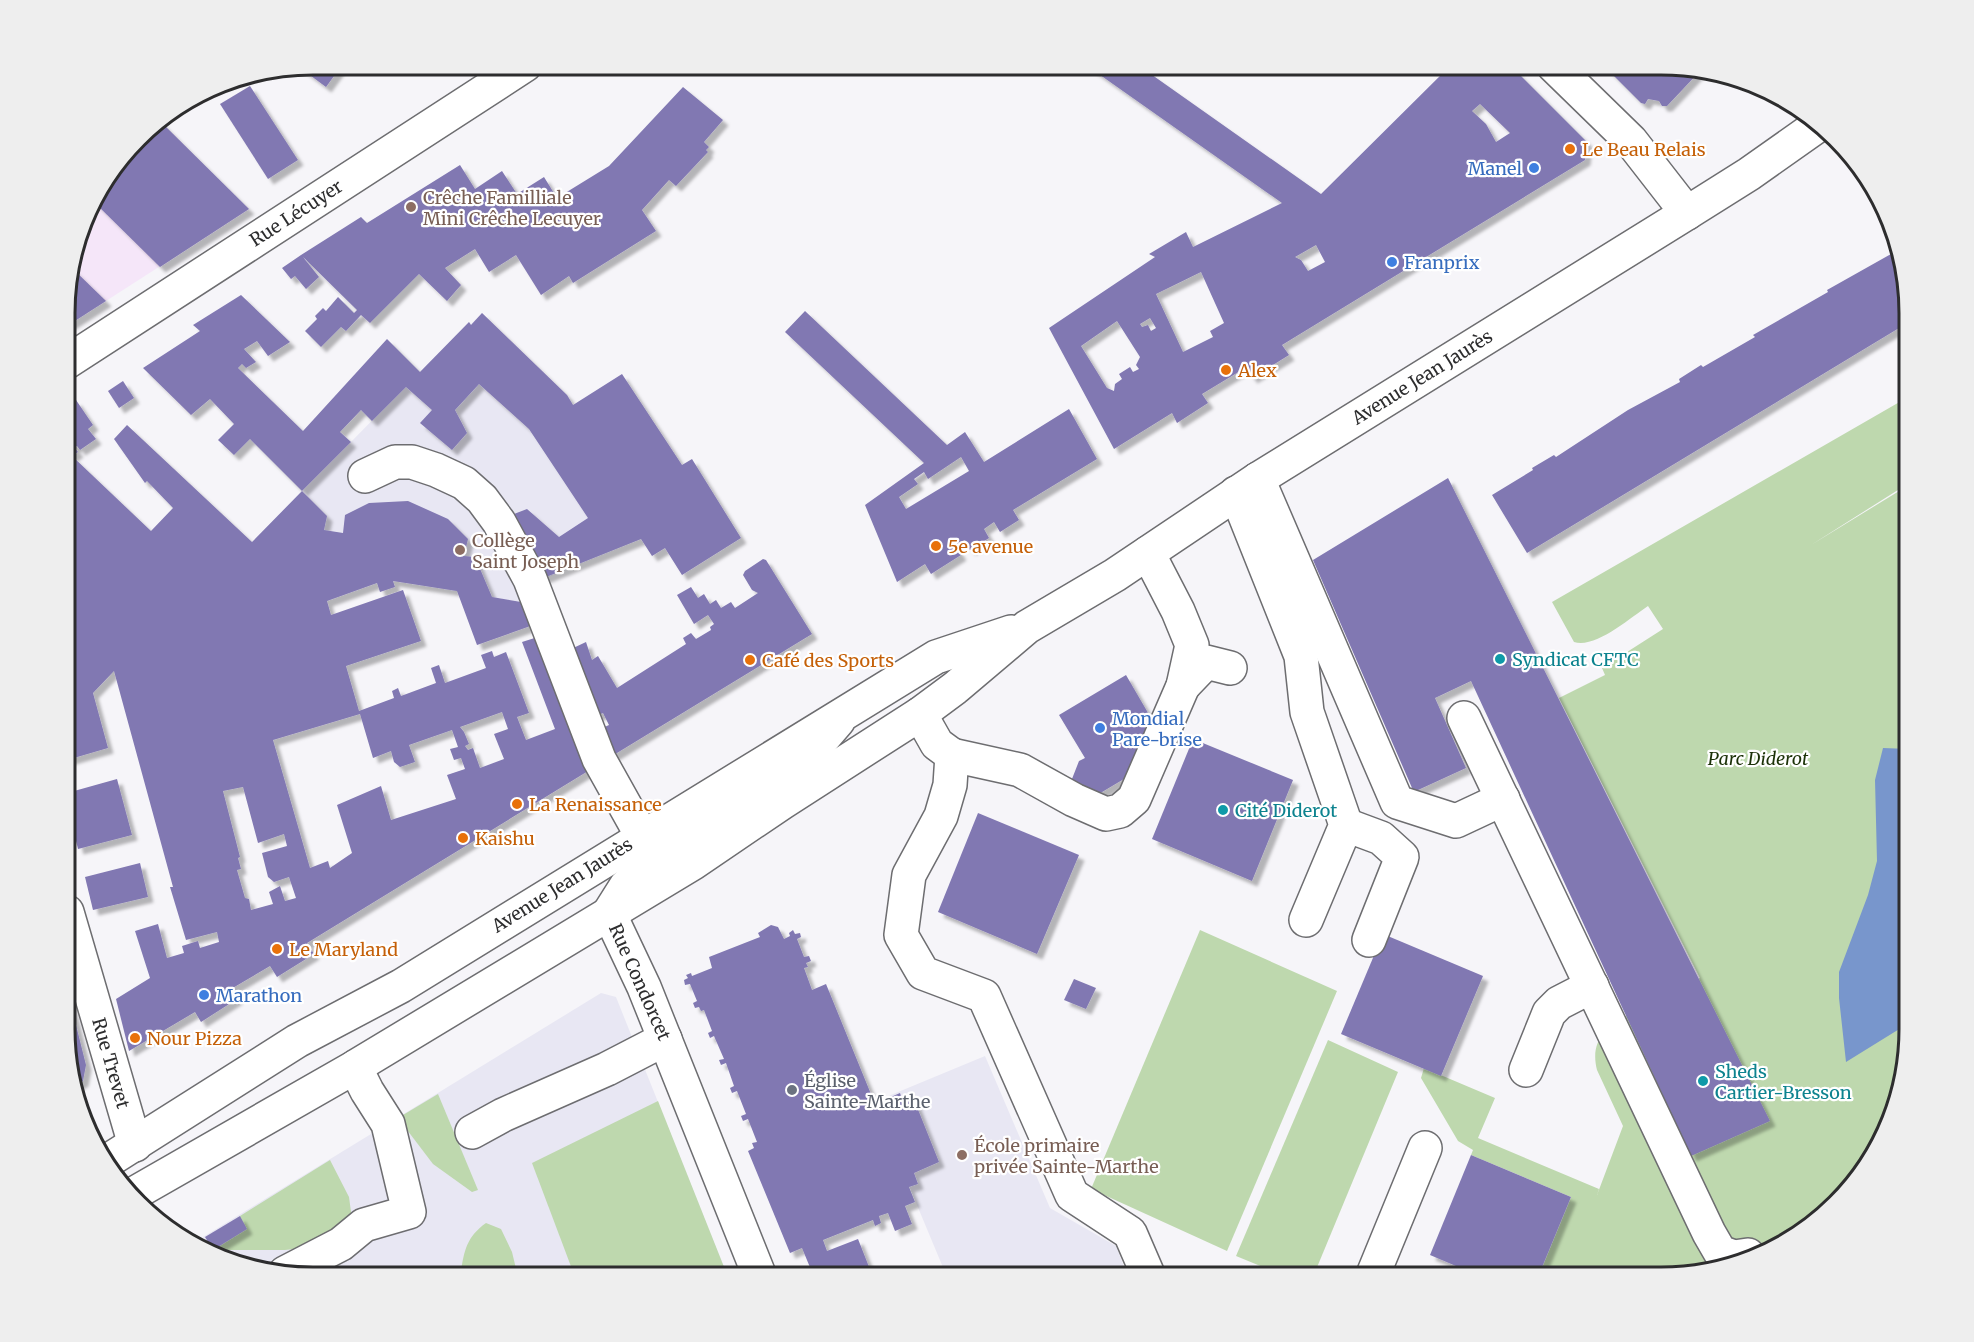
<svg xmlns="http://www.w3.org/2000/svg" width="1974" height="1342" font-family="Merriweather,serif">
<defs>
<filter id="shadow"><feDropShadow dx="5.5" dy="5.5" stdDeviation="1.5" flood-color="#0004"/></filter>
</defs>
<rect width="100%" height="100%" fill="#f6f5f9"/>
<polygon fill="#f5e6f9" points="159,121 249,209 67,326 67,281 90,203 149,127"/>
<g fill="#e8e7f3">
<polygon points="482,313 567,395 656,533 541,580 527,603 317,568 285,509 469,322 471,324"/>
<polygon points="601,993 616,997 728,1277 313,1277 234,1264 216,1256 203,1237"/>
<polygon points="985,1056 1050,1208 1116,1246 1128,1277 947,1277 874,1102"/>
</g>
<g fill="#bed8ae">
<path d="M1903,400L1909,409V483L1811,545L1909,485V1045L1896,1108L1867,1167L1785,1244L1677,1277H1538L1571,1197L1471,1155L1473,1150L1458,1141L1421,1078L1424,1068L1495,1098L1478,1138L1599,1189L1597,1195L1623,1126L1597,1070C1586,1027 1628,1016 1658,1001C1673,994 1686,986 1700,978L1559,698L1605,675L1602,668L1663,629L1648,606C1630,618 1595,649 1574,642L1552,602Z"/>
<polygon points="1200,930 1337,991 1227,1251 1091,1189"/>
<polygon points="1328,1040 1398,1072 1313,1277 1287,1277 1236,1256"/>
<polygon points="438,1094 478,1190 472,1192 433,1164 398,1118"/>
<polygon points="658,1101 728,1277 575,1277 532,1163"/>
<polygon points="330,1160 349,1197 352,1219 321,1246 285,1250 213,1250 246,1229 240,1216"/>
<path d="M486,1223L501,1229L512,1252L518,1277H460C464,1253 465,1238 486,1223Z"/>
</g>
<polygon fill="#7896cc" points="1883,748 1909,749 1909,1023 1846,1062 1839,998 1839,972 1868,895 1877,861 1875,780"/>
<g fill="#8178b2" fill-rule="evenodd" filter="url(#shadow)">
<polygon points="313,64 342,65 326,87 299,67"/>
<path d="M1086,65H1138L1321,194L1451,65H1488L1494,70L1499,65H1510L1587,142L1585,160L1282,345L1289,355L1252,378L1245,368L1202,394L1208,403L1177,423L1172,413L1114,449L1049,328L1155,257L1149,254L1186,232L1193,247L1282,203ZM1480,104L1510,133L1496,142L1486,124L1472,111ZM1316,245L1325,262L1308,271L1301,260L1295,257ZM1201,272L1224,323L1210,331L1213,337L1183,352L1156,294ZM1150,318L1156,328L1151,331L1148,325L1142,327L1140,324ZM1117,321L1140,357L1136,365L1139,369L1133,372L1130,367L1119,374L1122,379L1115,384L1114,391L1107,388L1081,346Z"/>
<polygon points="1603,65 1661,65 1700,71 1667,106 1662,106 1659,101 1648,99 1645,104 1641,103"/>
<polygon points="250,86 298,160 268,179 220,104"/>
<polygon points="683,87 723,120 704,142 709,147 706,150 708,152 676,186 669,180 642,210 656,231 573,283 569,276 541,295 516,255 489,272 475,249 445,268 461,285 447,301 419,274 370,323 361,315 346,331 341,327 321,347 305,331 317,319 315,316 323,308 326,311 338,297 354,313 357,310 303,257 319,277 306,289 295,276 291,279 282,268 301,255 361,217 367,223 460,165 475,189 502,171 517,194 544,177 557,198 609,166"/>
<polygon points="159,120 249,209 160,267 92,200 149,126"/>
<polygon points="1891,254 1901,271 1909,297 1909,322 1527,553 1492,495 1533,470 1532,468 1554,455 1556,457 1628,410 1680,382 1679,379 1701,365 1703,367 1755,337 1753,335 1828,292 1827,290"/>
<polygon points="71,267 106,301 67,326 67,281"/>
<polygon points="241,295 290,342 268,356 257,341 244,349 256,362 246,368 242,364 238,368 303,431 387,339 420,372 469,322 471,325 482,313 567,395 573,405 622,374 682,465 692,459 741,538 682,575 665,548 652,556 641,539 541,579 514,514 527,509 559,537 588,518 529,429 479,384 455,410 467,433 452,450 420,423 432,410 406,387 372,421 361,410 340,432 351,442 302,491 250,439 234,455 218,440 234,424 210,399 191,415 143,368 200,331 193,325"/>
<path d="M805,311L947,445L965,432L984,462L1069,409L1097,459L1013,510L1019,520L1000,532L994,522L984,529L989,538L970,550L965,540L955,546L961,555L931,574L925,564L897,582L865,505L924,463L785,332ZM961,457L969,471L906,509L899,497L918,484L914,479L924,472L928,479Z"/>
<polygon points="123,381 134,398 119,408 108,391"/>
<path d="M76,400L93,425L88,429L96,439L80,450L77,446L74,447L78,452L72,456L151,531L173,508L147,481L145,483L114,439L127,425L252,542L302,491L327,516L324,530L343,533L345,515L369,503L408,501L448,519L468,539L464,556L475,557L492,597L527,603L536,624L477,645L457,591L393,581L395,587L380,592L377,583L327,601L331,615L403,590L421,641L346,666L359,711L394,698L392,691L398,688L401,696L436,683L431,668L439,665L445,683L486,668L481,655L492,651L494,657L506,652L529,713L517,717L526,740L555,729L522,642L541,636L593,768L307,943L314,954L277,977L270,966L231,989L237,999L201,1022L195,1012L129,1051L116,999L150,978L135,931L158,924L167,958L184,953L182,946L198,941L200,948L219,942L217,932L186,940L170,887H173L114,671L93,693L108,748L67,760V407ZM502,712L508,729L494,734L504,759L480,768L473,748L468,750L465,746L469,744L464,732L460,727ZM360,714L373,758L391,751L394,762L400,767L415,762L409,745L452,730L458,747L450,749L454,760L461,758L465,769L447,775L456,799L391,820L381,786L337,805L352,853L330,868L328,861L310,868L273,740ZM243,787L258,843L284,834L287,846L262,853L268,877L274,882L289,877L296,898L285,901L280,886L269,892L273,904L251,910L249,899L245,898L237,870L241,869L238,858L240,857L223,791Z"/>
<polygon points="1448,478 1770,1121 1691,1156 1471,681 1435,698 1466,768 1418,790 1423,802 1419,804 1313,560"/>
<polygon points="763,559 766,560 812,634 612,756 600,729 609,725 603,713 596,716 569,650 586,642 592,660 598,656 617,688 686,644 683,638 691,633 696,639 711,630 710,627 714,624 708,615 694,624 677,595 691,587 698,598 704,594 710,604 716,600 721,608 731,602 735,608 758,593 752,590 743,575 745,571"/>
<polygon points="1126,675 1151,718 1143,723 1150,735 1134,773 1097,795 1070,784 1079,761 1085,758 1059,715"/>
<polygon points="1193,739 1293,780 1252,881 1152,839"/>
<polygon points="117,779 132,835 78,849 67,805 67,793"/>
<polygon points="978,813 1079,855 1037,954 938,912"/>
<polygon points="140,863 148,897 93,910 85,877"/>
<polygon points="771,925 778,927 784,939 790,936 789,933 793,930 795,934 800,933 801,937 797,939 804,957 809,956 811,961 806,963 808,967 804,968 812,990 826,984 875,1104 900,1093 901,1096 913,1097 939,1162 914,1173 918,1184 909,1187 915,1202 905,1206 912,1224 895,1231 888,1213 879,1216 881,1223 875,1226 873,1220 823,1240 827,1251 858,1239 873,1277 814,1277 802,1248 790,1253 748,1151 754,1148 752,1143 757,1142 748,1119 743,1121 741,1116 746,1114 737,1091 732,1093 730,1088 734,1086 726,1063 721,1065 719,1060 724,1059 714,1036 710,1038 708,1033 712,1031 704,1010 701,1011 699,1007 695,1008 693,1003 697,1001 690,984 685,985 684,980 688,978 686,975 691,973 692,976 712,968 709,957 760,937 758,933"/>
<polygon points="1383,934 1483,976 1441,1076 1341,1034"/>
<polygon points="1074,979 1096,988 1086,1009 1064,1000"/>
<polygon points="67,989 86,1065 83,1081 75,1086 67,1061"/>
<polygon points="1471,1155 1571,1197 1538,1277 1482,1277 1430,1255"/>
<polygon points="240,1216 247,1229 213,1250 205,1237"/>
</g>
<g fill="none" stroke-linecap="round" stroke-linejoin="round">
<defs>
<g id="minor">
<polyline points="1553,65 1631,141 1687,213"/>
<polyline points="67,362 525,65"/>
<polyline points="365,476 395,462 412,462 436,470 464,483 482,499 499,522 530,579 599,759 642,836"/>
<polyline points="1258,479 1397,802 1456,821 1503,799"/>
<polyline points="1236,493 1301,656 1307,712 1346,825 1306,920"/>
<polyline points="1183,686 1206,662 1230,668"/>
<polyline points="920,714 937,744 952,755 950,785 941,816 909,875 901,935 923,973 984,996 1072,1195 1130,1233 1149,1277"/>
<polyline points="1464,718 1709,1233 1720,1252 1734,1257 1748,1255"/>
<polyline points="952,755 1020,770 1074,800 1106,814 1120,811 1134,799 1183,686 1192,645 1178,611 1148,553"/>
<polyline points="1346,825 1381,838 1402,857 1369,940"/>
<polyline points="67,912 135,1145"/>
<polyline points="1526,1070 1549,1013 1559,1003 1592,986"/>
<polyline points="472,1132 503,1115 607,1069 665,1039"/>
<polyline points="285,1273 341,1244 364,1225 409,1212 388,1124 367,1091 355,1067"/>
<polyline points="760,1277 644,987 609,913 626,886 667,848 800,765 838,721"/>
<polyline points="1372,1277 1425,1148"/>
</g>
<g id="major">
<polyline points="106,1162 297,1041 401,986 936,657 1011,632"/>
<polyline points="135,1193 355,1067 693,863 783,802 920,714 955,688 1027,627 1115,575 1258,479 1687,213 1749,174 1817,126"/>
</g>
</defs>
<use href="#minor" stroke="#6d6d70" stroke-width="36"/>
<use href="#major" stroke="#6d6d70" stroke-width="36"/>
<use href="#minor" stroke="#fff" stroke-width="33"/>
<use href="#major" stroke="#fff" stroke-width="33"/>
</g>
<g fill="#e8710a" stroke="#fff" stroke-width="2">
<circle cx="1570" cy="149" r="6"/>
<circle cx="1226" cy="370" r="6"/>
<circle cx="936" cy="546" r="6"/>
<circle cx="750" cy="660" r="6"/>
<circle cx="517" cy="804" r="6"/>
<circle cx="463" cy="838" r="6"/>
<circle cx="277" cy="949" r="6"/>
<circle cx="135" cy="1038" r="6"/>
</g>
<g fill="#3f7fe0" stroke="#fff" stroke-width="2">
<circle cx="1534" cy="168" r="6"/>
<circle cx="1392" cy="262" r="6"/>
<circle cx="1100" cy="728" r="6"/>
<circle cx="204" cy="995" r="6"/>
</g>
<g fill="#8d6e63" stroke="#fff" stroke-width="2">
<circle cx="411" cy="207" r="6"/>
<circle cx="460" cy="550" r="6"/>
<circle cx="962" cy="1155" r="6"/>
</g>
<g fill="#0f9aa8" stroke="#fff" stroke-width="2">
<circle cx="1500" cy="659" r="6"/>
<circle cx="1223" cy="810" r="6"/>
<circle cx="1703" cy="1081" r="6"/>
</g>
<circle fill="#6b7280" stroke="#fff" stroke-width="2" cx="792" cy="1090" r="6"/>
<g text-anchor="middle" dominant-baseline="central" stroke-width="4.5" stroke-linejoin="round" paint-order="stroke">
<g font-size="18" fill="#c56008" stroke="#fff" text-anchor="start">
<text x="1582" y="149">Le Beau Relais</text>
<text x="1238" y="370">Alex</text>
<text x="948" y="546">5e avenue</text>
<text x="762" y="660">Café des Sports</text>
<text x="529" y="804">La Renaissance</text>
<text x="475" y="838">Kaishu</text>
<text x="289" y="949">Le Maryland</text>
<text x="147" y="1038">Nour Pizza</text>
</g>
<g font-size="18" fill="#366cbe" stroke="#fff" text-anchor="start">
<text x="1522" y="168" text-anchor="end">Manel</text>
<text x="1404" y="262">Franprix</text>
<text x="1112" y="718">Mondial<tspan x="1112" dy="21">Pare-brise</tspan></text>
<text x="216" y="995">Marathon</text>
</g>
<g font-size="18" fill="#785e54" stroke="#fff" text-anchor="start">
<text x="423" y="197">Crêche Familliale<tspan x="423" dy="21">Mini Crêche Lecuyer</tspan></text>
<text x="472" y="540">Collège<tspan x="472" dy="21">Saint Joseph</tspan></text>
<text x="974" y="1145">École primaire<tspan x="974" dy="21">privée Sainte-Marthe</tspan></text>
</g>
<g font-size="18" fill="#2d2d2e" stroke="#fff">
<text transform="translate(296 213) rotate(-33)">Rue Lécuyer</text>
<text transform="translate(1422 377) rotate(-32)">Avenue Jean Jaurès</text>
<text transform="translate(562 885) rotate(-32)">Avenue Jean Jaurès</text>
<text transform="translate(640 982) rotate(66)">Rue Condorcet</text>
<text transform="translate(111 1063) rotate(74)">Rue Trevet</text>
</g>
<g font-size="18" fill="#0d838f" stroke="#fff" text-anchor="start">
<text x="1512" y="659">Syndicat CFTC</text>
<text x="1235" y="810">Cité Diderot</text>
<text x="1715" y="1071">Sheds<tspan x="1715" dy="21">Cartier-Bresson</tspan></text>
</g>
<g font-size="18" font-style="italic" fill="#1c3208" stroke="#fff">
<text x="1758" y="758">Parc Diderot</text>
</g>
<g font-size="18" fill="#5b616d" stroke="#fff" text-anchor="start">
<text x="804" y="1080">Église<tspan x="804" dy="21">Sainte-Marthe</tspan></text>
</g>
</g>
<path d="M0 0H1974V1342H0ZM313 75H1661A238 238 0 0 1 1899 313V1029A238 238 0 0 1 1661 1267H313A238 238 0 0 1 75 1029V313A238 238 0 0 1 313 75Z" fill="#eee" fill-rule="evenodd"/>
<path fill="none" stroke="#2d2d2e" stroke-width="3" d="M313 75H1661A238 238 0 0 1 1899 313V1029A238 238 0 0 1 1661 1267H313A238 238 0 0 1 75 1029V313A238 238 0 0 1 313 75Z"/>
</svg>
